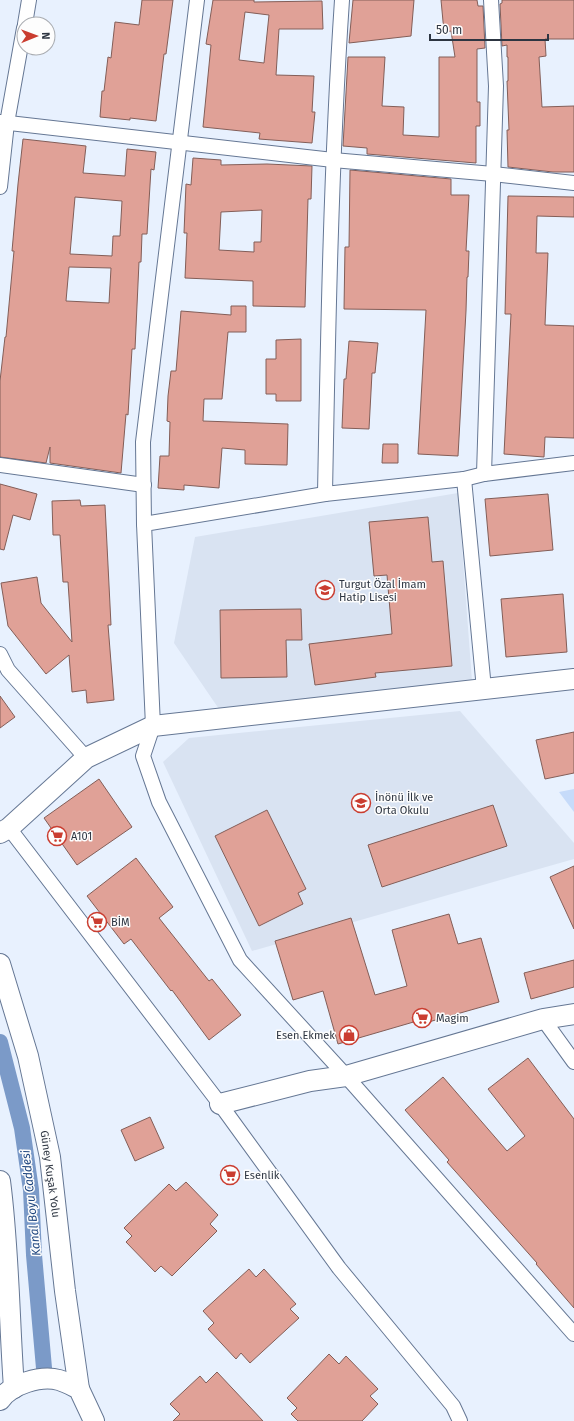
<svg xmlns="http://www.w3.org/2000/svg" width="574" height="1421" font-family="'Fira Sans',sans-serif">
<rect width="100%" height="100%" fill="#e8f1fe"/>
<g fill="#d9e3f2">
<polygon points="458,493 472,681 221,712 174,643 195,537"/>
<polygon points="460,711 574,843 574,859 252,951 163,762 189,738"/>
</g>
<polygon fill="#c6dbfa" points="574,789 574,812 559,792"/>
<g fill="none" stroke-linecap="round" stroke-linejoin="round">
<polyline stroke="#7b9ac8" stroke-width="16" points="0,1042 22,1128 31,1190 34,1255 44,1368"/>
</g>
<g fill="#e0a197" stroke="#835e58" fill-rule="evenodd">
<polygon points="142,0 173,0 166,54 164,54 156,121 130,118 130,120 100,117 102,91 104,91 108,57 111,58 115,22 139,25"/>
<path d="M213,0H254V2L322,1L323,29H279L276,75L314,76L312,112H315L312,143L259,139L260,133L203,127L211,45L206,44ZM245,12L269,15L264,63L239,60Z"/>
<polygon points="353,0 414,0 411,36 349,43"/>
<polygon points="441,0 477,0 478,6 483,6 485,48 477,49 477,102 480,102 480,126 476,126 476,163 367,154 367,148 343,146 348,57 385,57 382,106 404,107 403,135 439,137 439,57 455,57 451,31 444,32"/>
<polygon points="502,0 574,0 574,39 545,39 546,56 539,57 542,107 574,106 574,172 553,172 508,167 507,130 509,130 507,81 508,81 508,57 507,57 507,45 502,46 500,4 502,3"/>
<path d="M23,139L86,146L83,173L125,176L127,149L156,152L154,170L151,169L147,234H142L141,262H139L135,349H132L128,415L126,414L121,473L50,463V447L46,463L0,457V381L5,337H6L14,251H12L18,184ZM75,197L122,201L120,236H113L112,256L70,254ZM69,267L111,268L109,303L66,301Z"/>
<path d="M193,158L221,160V165L267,164L312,166L311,199H308L305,307L253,306V281L185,278L187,233H184L186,184L191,185ZM262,210L261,242H254V252L219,250L221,212Z"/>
<polygon points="350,170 451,179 451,195 469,195 466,251 469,251 468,277 467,277 466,311 458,456 418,454 426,310 344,309 345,247 349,247"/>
<polygon points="508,196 574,197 574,217 537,216 536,253 548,253 545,325 574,326 574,438 545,437 544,457 504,454 511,314 505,314"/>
<polygon points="231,306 246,306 246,332 228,332 222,399 204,399 203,421 288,424 287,465 245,464 245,450 222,448 219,488 184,485 184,490 158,488 160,456 169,456 170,422 167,421 168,396 171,371 176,371 181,311 231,315"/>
<polygon points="301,339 301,401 276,401 276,394 266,394 266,359 276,359 276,340"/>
<polygon points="349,341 378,343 375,373 372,373 369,429 342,428 344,379 346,379"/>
<polygon points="383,444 398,444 398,463 382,463"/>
<polygon points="0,484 37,494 30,520 13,515 4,550 0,549"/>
<polygon points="548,494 553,550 490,556 485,499"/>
<polygon points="80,500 81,506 105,505 111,625 108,625 114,700 87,703 86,690 72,692 69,655 46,674 8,626 1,583 37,577 41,603 72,642 68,582 63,582 60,535 53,535 52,501"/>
<polygon points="428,517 432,562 443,561 452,666 375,673 376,677 315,685 309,644 392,634 387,575 374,576 369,522"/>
<polygon points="563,594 567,652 506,657 501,599"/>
<polygon points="301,609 302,640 286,640 287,677 221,678 220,610"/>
<polygon points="0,696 15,717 0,728"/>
<polygon points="574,732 574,773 545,779 536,740"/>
<polygon points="99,779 132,827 77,865 44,818"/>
<polygon points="493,805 507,846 382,887 368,845"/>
<polygon points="267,810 306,889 298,893 303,904 259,926 215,836"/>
<polygon points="136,858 173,907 159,918 209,981 212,979 241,1015 209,1040 172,990 171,991 131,939 124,944 87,896"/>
<polygon points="574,866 574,929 550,877"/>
<polygon points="449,914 458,944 481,938 499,1002 418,1025 417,1021 338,1044 323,991 293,1000 275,941 351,918 375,995 407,986 392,930"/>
<polygon points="574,960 574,987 531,999 524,973"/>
<polygon points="528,1058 574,1119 574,1308 536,1264 537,1263 447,1162 449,1160 405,1110 443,1077 507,1151 525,1136 488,1089"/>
<polygon points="150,1117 164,1148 135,1161 121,1130"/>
<polygon points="186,1182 218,1215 210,1224 217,1231 172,1276 161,1266 155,1272 126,1242 132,1236 124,1228 169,1184 176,1191"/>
<polygon points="249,1269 256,1277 264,1269 296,1304 290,1309 299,1318 250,1363 241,1353 236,1359 208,1329 214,1323 203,1311"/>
<polygon points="329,1354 339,1364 346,1356 378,1389 370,1396 378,1404 362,1421 298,1421 291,1414 297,1408 287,1398"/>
<polygon points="217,1372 263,1421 173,1421 180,1414 170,1404 200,1376 206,1383"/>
</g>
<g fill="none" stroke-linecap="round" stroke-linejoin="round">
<defs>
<g id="street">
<polyline points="25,24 29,0"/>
<polyline points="0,122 333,160 493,174 574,183"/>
<polyline points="0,187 7,123 24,28"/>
<polyline points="574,463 484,474 464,479 325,494 144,524 153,726 143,756 159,802 240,960 346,1076 574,1334"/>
<polyline points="0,465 144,485"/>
<polyline points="484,474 496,86 491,0"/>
<polyline points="464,479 484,689"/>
<path d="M325,494C328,329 331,164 342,0"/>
<polyline points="144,524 143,442 197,0"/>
<polyline points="0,654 8,670 86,758"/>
<polyline points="9,828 220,1104 339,1268 453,1406 460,1421"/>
<polyline points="543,1019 574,1062"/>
</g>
<g id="secondary">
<polyline points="0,833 9,828 86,758 153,726 574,679"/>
<polyline points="0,964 28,1056 50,1157 65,1291 79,1389"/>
<polyline points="220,1104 310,1081 346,1076 543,1019 574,1014"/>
<path d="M0,1181C9,1249 9,1319 14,1388"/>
<path d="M0,1400C11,1384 41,1375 59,1380C66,1382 73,1386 79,1389L94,1421"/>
</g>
</defs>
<use href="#street" stroke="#657794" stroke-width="16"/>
<use href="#secondary" stroke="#657794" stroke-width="22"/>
<use href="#street" stroke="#fff" stroke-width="14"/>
<use href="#secondary" stroke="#fff" stroke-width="20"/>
</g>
<defs>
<symbol id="school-ring" viewBox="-11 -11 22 22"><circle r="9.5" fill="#fdfdfd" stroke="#ca3d30" stroke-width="1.5"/><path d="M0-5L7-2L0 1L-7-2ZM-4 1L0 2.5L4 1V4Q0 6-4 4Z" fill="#ca3d30"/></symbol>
<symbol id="supermarket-ring" viewBox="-11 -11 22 22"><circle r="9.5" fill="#fdfdfd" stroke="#ca3d30" stroke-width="1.5"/><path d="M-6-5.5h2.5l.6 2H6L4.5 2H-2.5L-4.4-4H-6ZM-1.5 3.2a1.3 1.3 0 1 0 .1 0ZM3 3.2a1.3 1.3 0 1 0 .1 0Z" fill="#ca3d30"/></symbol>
<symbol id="shop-ring" viewBox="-11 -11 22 22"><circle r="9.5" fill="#fdfdfd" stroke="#ca3d30" stroke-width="1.5"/><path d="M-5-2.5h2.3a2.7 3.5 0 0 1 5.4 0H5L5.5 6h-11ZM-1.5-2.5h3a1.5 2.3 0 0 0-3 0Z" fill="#ca3d30"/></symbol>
</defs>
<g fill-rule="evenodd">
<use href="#school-ring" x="314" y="579" width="22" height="22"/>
<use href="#school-ring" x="350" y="792" width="22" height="22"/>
<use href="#supermarket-ring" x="46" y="825" width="22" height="22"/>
<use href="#supermarket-ring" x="86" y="911" width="22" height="22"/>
<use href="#supermarket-ring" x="411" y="1007" width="22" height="22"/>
<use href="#shop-ring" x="338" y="1024" width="22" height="22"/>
<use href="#supermarket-ring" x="219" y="1164" width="22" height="22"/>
</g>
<g text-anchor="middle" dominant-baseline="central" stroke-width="3" stroke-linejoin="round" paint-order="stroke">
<g font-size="11" fill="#2d3541" stroke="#fdfdfd" text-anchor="start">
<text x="339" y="584">Turgut Özal İmam<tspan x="339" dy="13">Hatip Lisesi</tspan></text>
<text x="375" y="797">İnönü İlk ve<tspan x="375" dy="13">Orta Okulu</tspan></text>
<text x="71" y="836">A101</text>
<text x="111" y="922">BİM</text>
<text x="436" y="1018">Magim</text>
<text x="335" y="1035" text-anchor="end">Esen Ekmek</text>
<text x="244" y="1175">Esenlik</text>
</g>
<g font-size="11" fill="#2d3541" stroke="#fdfdfd">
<text transform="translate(50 1174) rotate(82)">Güney Kuşak Yolu</text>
</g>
<g font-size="12" font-style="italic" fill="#1f467f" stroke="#fdfdfd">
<text transform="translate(31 1203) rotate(-96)">Kanal Boyu Caddesi</text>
</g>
</g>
<g transform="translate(36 36) rotate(89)"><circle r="19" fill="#fdfdfd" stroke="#aaadb2"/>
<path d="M0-3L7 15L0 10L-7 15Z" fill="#ca3d30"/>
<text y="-6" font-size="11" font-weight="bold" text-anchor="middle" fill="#2d3541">N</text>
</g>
<path d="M430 34v6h118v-6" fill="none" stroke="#2d3541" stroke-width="2"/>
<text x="436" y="34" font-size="12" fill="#2d3541" stroke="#fdfdfd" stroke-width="3" paint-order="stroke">50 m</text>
</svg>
